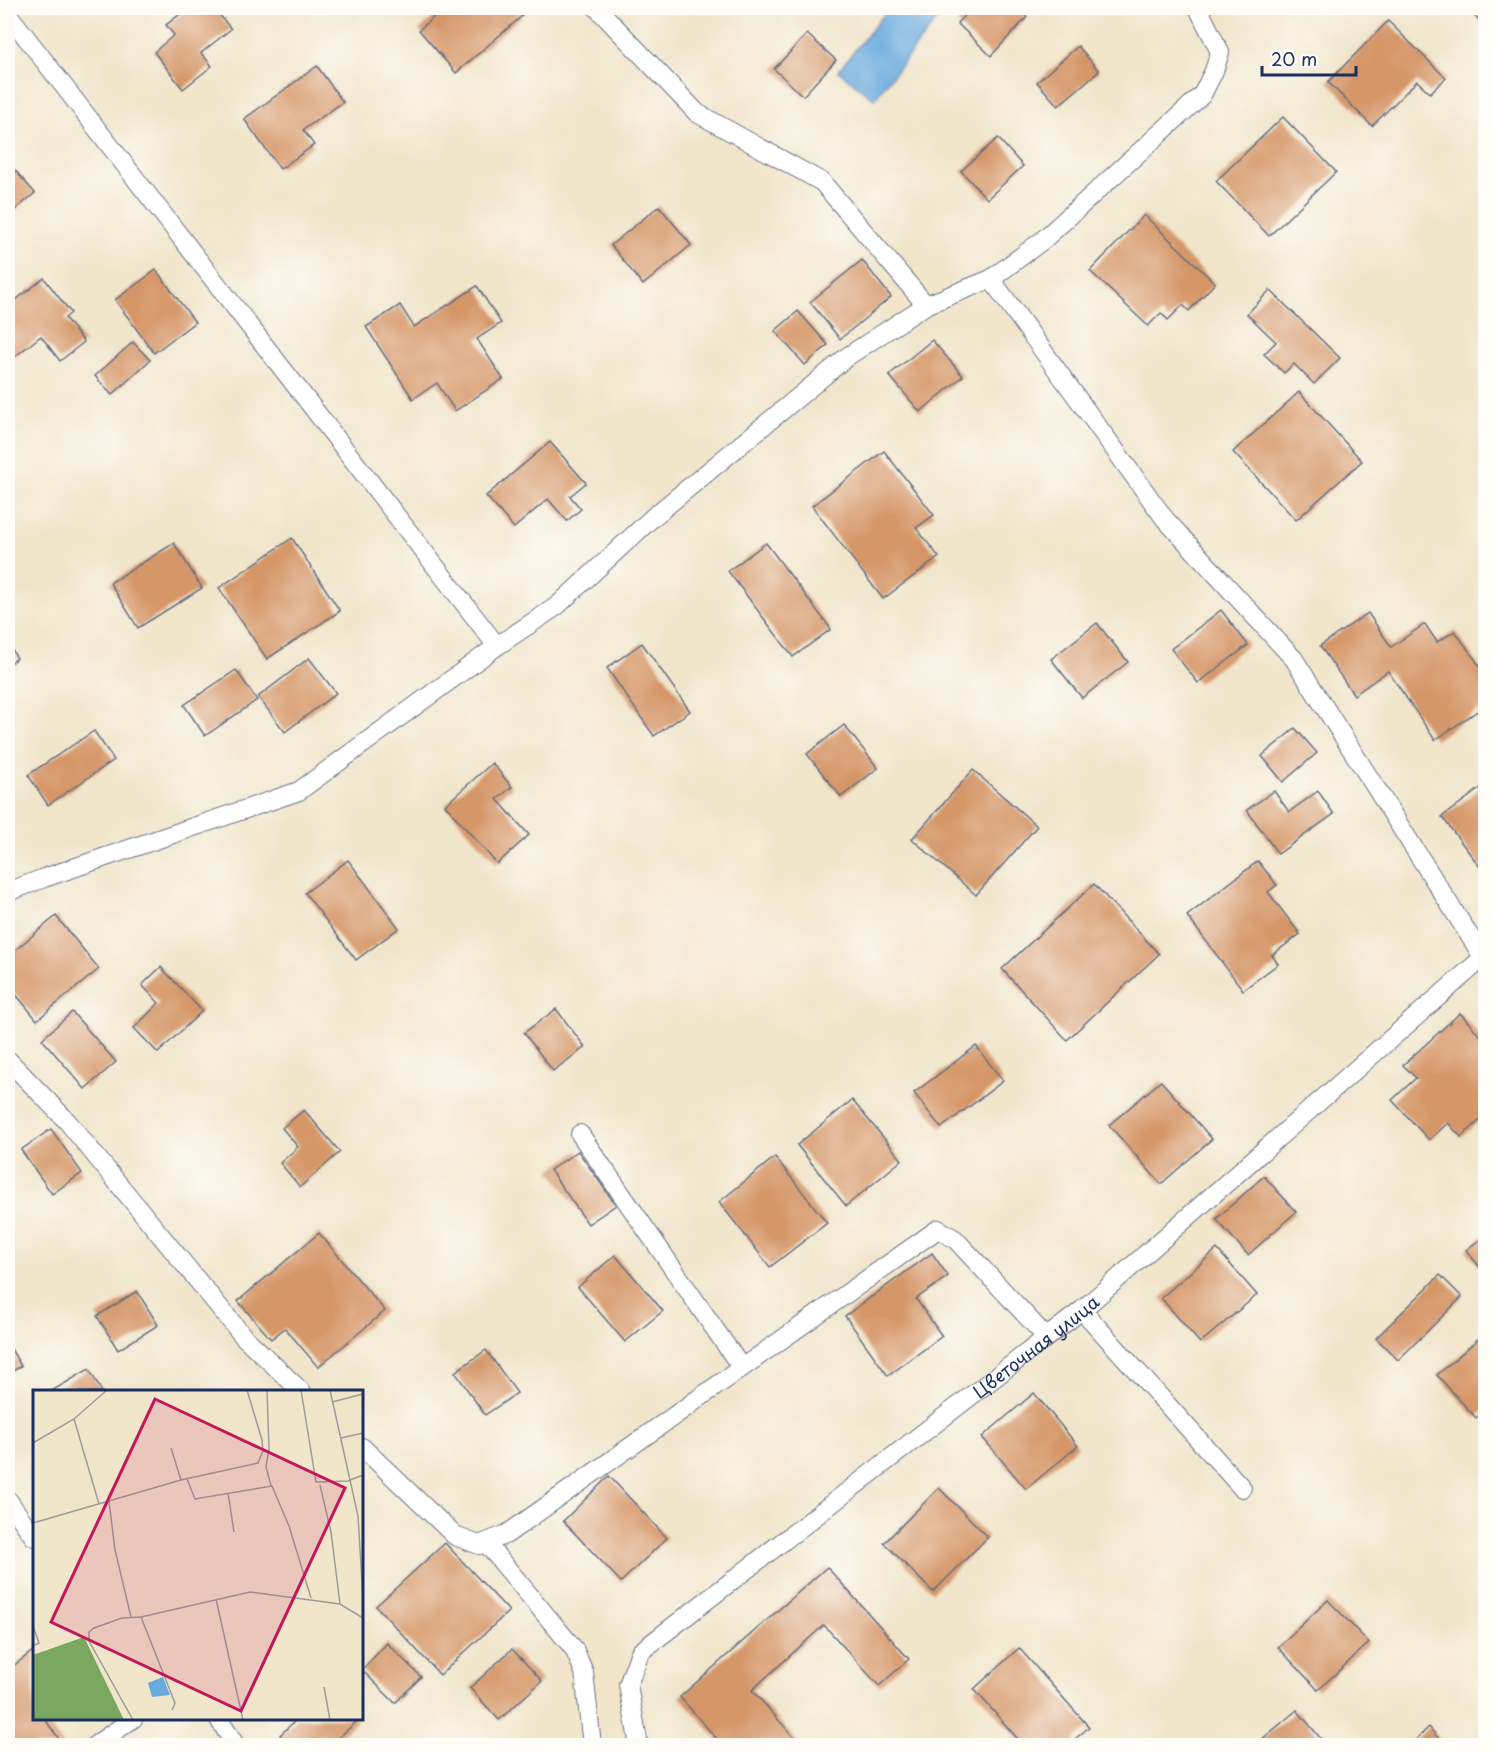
<svg xmlns="http://www.w3.org/2000/svg" width="1493" height="1753" font-family="'Playpen Sans',sans-serif">
<rect width="100%" height="100%" fill="#fdfcf7"/>
<filter id="ink" filterUnits="userSpaceOnUse"><feTurbulence type="fractalNoise" baseFrequency=".0167" numOctaves="2"/><feDisplacementMap in="SourceGraphic" scale="12" xChannelSelector="R" yChannelSelector="G"/><feConvolveMatrix kernelMatrix="1 2 1 2 8 2 1 2 1" color-interpolation-filters="sRGB"/></filter>
<filter id="wash" filterUnits="userSpaceOnUse"><feTurbulence type="fractalNoise" baseFrequency=".008" numOctaves="4" result="noise"/><feDisplacementMap in="SourceGraphic" scale="24" xChannelSelector="R" yChannelSelector="G"/><feGaussianBlur stdDeviation="1.35" result="paint"/><feColorMatrix in="noise" values="0 0 0 0 0 0 0 0 0 0 0 0 0 0 0 0 0 1.4 0 .05"/><feComposite in="paint" operator="in"/></filter>
<g filter="url(#wash)">
<rect width="100%" height="100%" fill="#f1e5ca"/>
<polygon fill="#6baade" stroke="#436c9e" stroke-width="1.5" points="889,8 941,8 945,10 874,99 838,71"/>
<g id="blocks">
<g fill="#d59667">
<polygon points="188,8 214,8 231,29 201,53 212,66 183,89 154,52 174,35 166,25"/>
<polygon points="444,8 514,8 522,16 456,73 419,30"/>
<polygon points="972,8 1017,8 1027,17 991,56 957,23"/>
<polygon points="1466,8 1486,8 1486,26"/>
<polygon points="1388,21 1446,78 1430,93 1417,81 1372,126 1328,82"/>
<polygon points="807,34 836,60 803,96 774,69"/>
<polygon points="1078,46 1099,71 1058,106 1037,82"/>
<polygon points="317,66 343,102 303,130 314,145 280,169 244,119"/>
<polygon points="1283,117 1336,172 1269,236 1216,181"/>
<polygon points="998,138 1023,166 987,199 961,171"/>
<polygon points="11,166 35,193 8,216 8,168"/>
<polygon points="659,206 691,245 643,285 611,245"/>
<polygon points="1144,215 1215,283 1189,311 1183,305 1168,320 1161,313 1148,326 1090,271"/>
<polygon points="862,260 891,297 840,339 810,302"/>
<polygon points="156,270 195,322 154,353 115,300"/>
<polygon points="44,278 71,313 65,318 84,342 60,361 41,336 8,362 8,306"/>
<polygon points="477,286 501,323 477,339 503,379 455,411 437,383 413,399 366,327 400,305 414,327"/>
<polygon points="1270,290 1340,358 1314,384 1294,364 1284,373 1264,354 1276,342 1247,314"/>
<polygon points="798,311 828,345 805,365 775,331"/>
<polygon points="932,340 963,376 920,412 889,375"/>
<polygon points="133,342 150,360 112,395 95,376"/>
<polygon points="1299,392 1362,461 1296,520 1233,452"/>
<polygon points="550,442 586,483 570,496 581,509 567,521 548,499 514,528 486,496"/>
<polygon points="884,451 934,515 916,528 939,557 883,599 812,506"/>
<polygon points="292,538 340,611 267,659 219,588"/>
<polygon points="174,543 202,588 138,628 110,583"/>
<polygon points="766,543 831,629 793,657 728,571"/>
<polygon points="1221,610 1248,645 1198,683 1171,649"/>
<polygon points="1368,613 1391,647 1425,624 1437,642 1455,631 1486,675 1486,705 1435,740 1388,671 1354,695 1320,646"/>
<polygon points="1097,623 1128,662 1082,698 1051,659"/>
<polygon points="642,643 690,711 654,736 607,668"/>
<polygon points="8,644 17,658 8,665"/>
<polygon points="309,658 336,693 285,732 258,697"/>
<polygon points="236,670 257,700 205,736 184,705"/>
<polygon points="844,725 878,768 841,797 807,754"/>
<polygon points="1295,728 1317,753 1283,782 1262,756"/>
<polygon points="94,731 114,760 48,805 28,775"/>
<polygon points="492,763 512,787 497,799 529,835 497,864 445,805"/>
<polygon points="973,770 1037,826 976,895 912,839"/>
<polygon points="1486,784 1486,875 1442,817"/>
<polygon points="1274,791 1289,812 1318,791 1334,814 1278,854 1247,810"/>
<polygon points="348,860 399,928 356,960 305,893"/>
<polygon points="1258,861 1277,885 1268,892 1300,934 1272,955 1278,964 1243,990 1187,916"/>
<polygon points="1094,884 1159,954 1067,1040 1002,969"/>
<polygon points="56,916 99,969 37,1020 8,985 8,956"/>
<polygon points="161,967 202,1011 158,1053 134,1028 159,1003 142,985"/>
<polygon points="556,1009 585,1047 553,1071 524,1033"/>
<polygon points="72,1012 116,1062 85,1089 42,1039"/>
<polygon points="1460,1013 1486,1042 1486,1115 1461,1137 1448,1123 1429,1140 1392,1100 1416,1078 1403,1065"/>
<polygon points="976,1046 1003,1081 941,1128 914,1093"/>
<polygon points="1161,1081 1212,1139 1161,1184 1109,1125"/>
<polygon points="852,1100 902,1160 846,1206 797,1145"/>
<polygon points="304,1110 340,1152 300,1187 280,1163 298,1147 282,1128"/>
<polygon points="51,1129 82,1173 52,1194 21,1150"/>
<polygon points="578,1151 616,1205 588,1224 550,1170"/>
<polygon points="775,1157 827,1223 770,1267 719,1202"/>
<polygon points="1264,1176 1296,1212 1248,1255 1216,1219"/>
<polygon points="319,1233 385,1311 318,1367 285,1328 271,1339 238,1301"/>
<polygon points="1486,1235 1486,1275 1466,1250"/>
<polygon points="1217,1249 1257,1295 1200,1343 1161,1298"/>
<polygon points="932,1253 948,1276 916,1299 942,1336 888,1376 845,1316"/>
<polygon points="615,1255 663,1311 625,1342 578,1287"/>
<polygon points="1440,1275 1462,1297 1398,1360 1376,1338"/>
<polygon points="137,1291 158,1325 118,1350 97,1316"/>
<polygon points="1486,1332 1486,1409 1476,1418 1437,1375"/>
<polygon points="8,1344 21,1366 8,1374"/>
<polygon points="486,1350 517,1393 485,1415 455,1372"/>
<polygon points="89,1369 102,1392 50,1392"/>
<polygon points="1034,1393 1078,1446 1026,1489 982,1437"/>
<polygon points="609,1476 667,1538 621,1582 563,1521"/>
<polygon points="939,1488 988,1537 933,1592 884,1543"/>
<polygon points="445,1543 509,1611 440,1675 376,1606"/>
<polygon points="827,1567 909,1659 879,1686 824,1625 752,1690 799,1743 797,1746 723,1746 680,1697"/>
<polygon points="1328,1600 1369,1643 1318,1690 1278,1647"/>
<polygon points="387,1643 421,1677 395,1703 362,1670"/>
<polygon points="1019,1648 1089,1727 1074,1740 1079,1746 1024,1746 974,1689"/>
<polygon points="512,1649 542,1681 499,1720 470,1688"/>
<polygon points="33,1651 34,1653 34,1718 44,1718 64,1746 8,1746 8,1670"/>
<polygon points="1297,1710 1327,1746 1254,1746"/>
<polygon points="298,1718 355,1718 357,1721 329,1746 290,1746 280,1735"/>
<polygon points="1429,1727 1445,1746 1409,1746"/>
</g>
</g>
</g>
<g filter="url(#ink)">
<use href="#blocks" fill-opacity="0" stroke="#666f84" stroke-width="1.5"/>
<g fill="none" stroke-linecap="round" stroke-linejoin="round">
<defs>
<g id="service">
<polyline points="597,8 697,113 822,182 926,305 991,279 1043,240 1202,95 1214,71 1220,52 1198,8"/>
<polyline points="8,14 497,646"/>
<polyline points="991,279 1165,519 1294,659 1483,957"/>
<polyline points="8,892 44,878 299,791 497,646 557,606 652,518 848,356 926,305"/>
<polyline points="8,1060 67,1121 243,1336 302,1392"/>
<polyline points="580,1134 741,1367"/>
<polyline points="1082,1310 1242,1488"/>
<polyline points="362,1447 455,1536 479,1545 507,1534 938,1229 955,1239 1046,1337"/>
<polyline points="8,1500 34,1537"/>
<polyline points="486,1543 574,1649 584,1672 592,1746"/>
<polyline points="218,1718 236,1746"/>
<polyline points="94,1746 134,1718"/>
<path id="s1" d="M639,1746L628,1685L640,1652L1082,1310L1486,955"/>
</g>
</defs>
<use href="#service" stroke="#666f84" stroke-width="20"/>
<use href="#service" stroke="#fff" stroke-width="18"/>
</g>
</g>
<g text-anchor="middle" dominant-baseline="central" stroke-width="6" stroke-linejoin="round" paint-order="stroke">
<g font-size="18" fill="#1b2f5e" stroke="#fdfcf7">
<text stroke="none"><textPath href="#s1" startOffset="597">Цветочная улица</textPath></text>
</g>
</g>
<g transform="translate(33 1390)">
<rect width="330" height="330" fill="#f1e5ca"/>
<path d="M51,247L91,330H0V265Z" fill="#7aa861"/>
<path d="M130,287L137,305L119,307L115,293Z" fill="#6baade"/>
<path fill="none" stroke="#9b9c9f" stroke-width="1.5" d="M234,0L236,59L233,77L238,96M268,0L283,92L315,91L330,85M297,0L325,126L330,209M299,12L330,4M41,29L66,114M308,48L330,43M0,53L41,29L74,0M138,58L148,90M154,89L162,109L239,96L256,136L278,208M287,95L298,142L307,214M195,103L201,142M76,111L82,160L98,227M0,133L148,90L225,73L230,61L229,50L214,0M183,209L210,330M108,227L217,202L307,214L330,228M0,236L6,253L0,256M291,297L297,330M100,330L56,251V242L61,238L89,228L108,227L142,313L139,320"/>
<path fill="#c2185b" fill-opacity="0.15" stroke="#c2185b" stroke-width="3" d="M122,9L312,98L208,321L18,232Z"/>
<rect width="330" height="330" fill="none" stroke="#1b2f5e" stroke-width="3"/>
</g>
<rect width="1493" height="1753" fill="none" stroke="#fdfcf7" stroke-width="30"/>
<path d="M1262 66v9h94v-9" fill="none" stroke="#1b2f5e" stroke-width="3"/>
<text x="1271" y="66" font-size="18" fill="#1b2f5e" stroke="#fdfcf7" stroke-width="4.5" paint-order="stroke">20 m</text>
</svg>
